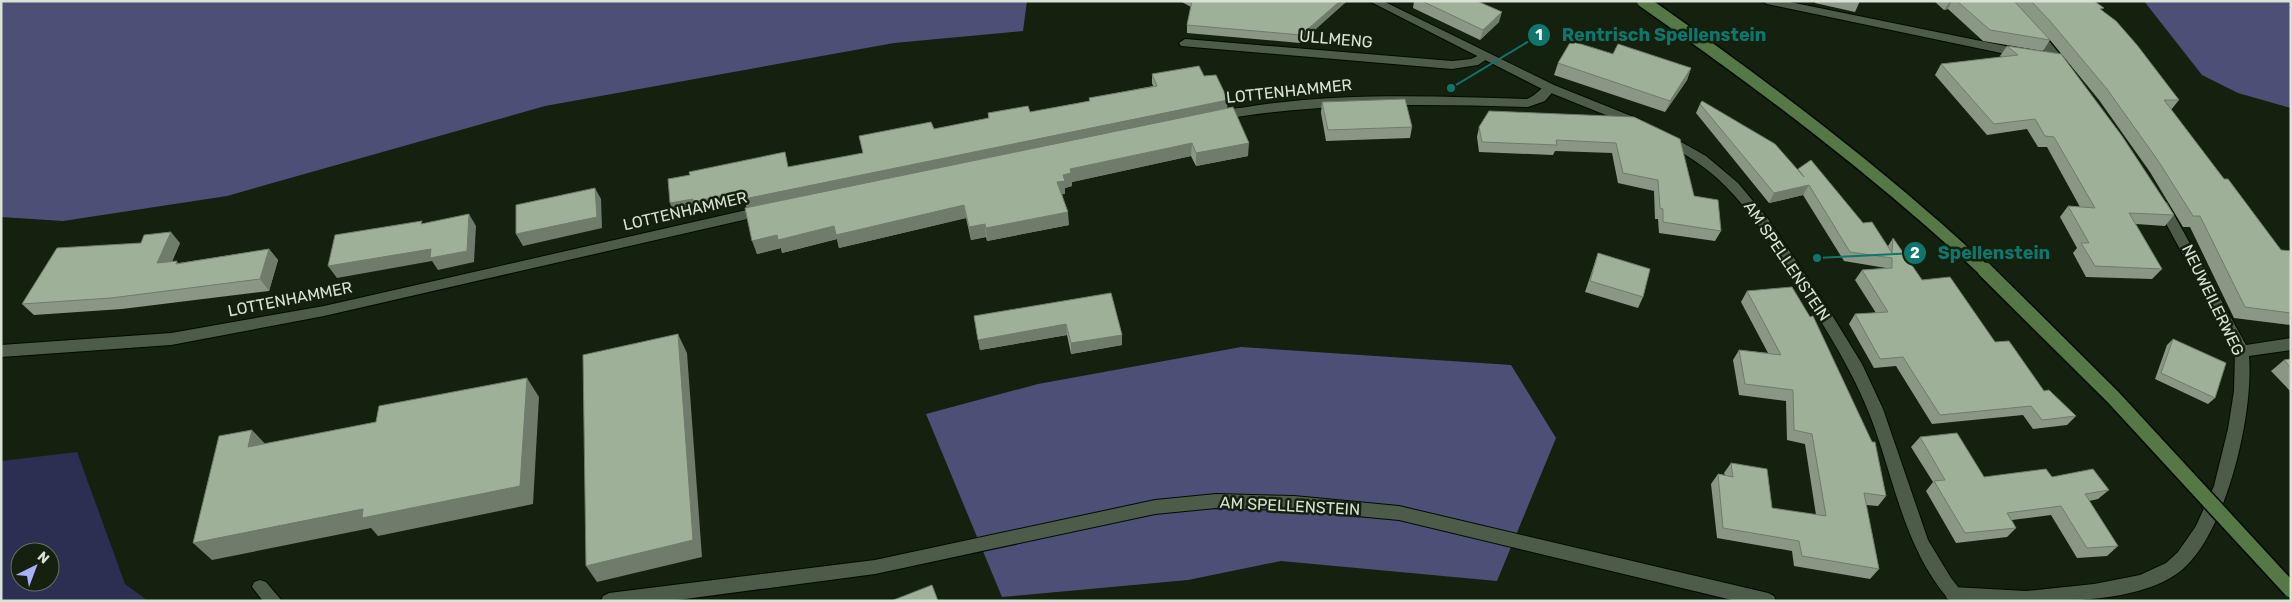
<svg xmlns="http://www.w3.org/2000/svg" width="2292" height="602" font-family="Rubik,sans-serif">
<rect width="100%" height="100%" fill="#14210e"/>
<path fill="#2c2f52" fill-rule="evenodd" d="M77,452L125,584L148,601H1V461ZM20,552H50V582H20Z"/>
<g fill="#4c5076">
<polygon points="1,1 1027,1 1023,31 894,43 545,106 227,196 63,221 1,217"/>
<polygon points="2144,1 2291,1 2291,108 2238,93 2202,75"/>
<polygon points="1241,347 1511,365 1556,438 1497,581 1281,561 1188,580 1002,597 926,414 1038,384"/>
</g>
<g fill="none" stroke-linecap="round" stroke-linejoin="round">
<defs>
<g id="service">
<polygon points="1762,1 1785,1 2020,49 2026,53 2020,57 1767,4"/>
<polygon points="1216,494 1294,496 1399,506 1768,593 1774,596 1776,601 1736,601 1399,520 1294,510 1216,508 1155,514 875,574 670,601 601,601 603,596 609,593 875,560 1155,500"/>
<polygon points="260,580 266,582 282,601 263,601 252,587 254,582"/>
</g>
<g id="minor">
<polygon points="2035,28 2039,29 2068,64 2070,67 2068,70 2060,70 2031,35 2029,32"/>
<polygon points="1185,39 1452,61 1471,59 1484,53 1490,57 1478,65 1452,69 1181,46 1179,43"/>
<path d="M1550,84L1556,88L1545,101L1528,107C1424,104 1321,102 1218,120L1212,116C1217,109 1232,109 1240,108C1335,92 1432,96 1527,99C1537,95 1542,86 1550,84Z"/>
<path d="M2162,200L2167,202L2246,345L2291,338V350L2249,356C2254,413 2226,538 2178,573C2142,599 2080,601 2038,601C2019,601 1962,602 1947,599L1945,594L1947,589L1953,587L2026,591L2094,584L2140,575L2166,563L2178,552L2196,526L2214,486L2228,429L2234,391L2235,351L2156,205Z"/>
<polygon points="764,206 769,208 770,211 769,214 324,316 171,345 1,357 1,345 171,333 324,306"/>
</g>
<g id="tertiary">
<polygon points="1369,1 1383,1 1554,85 1641,120 1643,123 1641,126 1633,126 1546,91"/>
<path d="M1665,133L1706,156L1738,183L1768,219L1827,307L1862,364L1883,409L1928,540L1951,578L1969,601H1950C1907,552 1896,489 1875,429C1856,374 1824,326 1793,277C1770,242 1748,206 1717,178C1700,163 1680,151 1661,140L1659,137L1661,134Z"/>
</g>
</defs>
<use href="#service" stroke="#020a00" stroke-width="2"/>
<use href="#minor" stroke="#020a00" stroke-width="2"/>
<use href="#tertiary" stroke="#020a00" stroke-width="2"/>
<use href="#service" fill="#4d5c48" fill-rule="evenodd"/>
<use href="#minor" fill="#4d5c48" fill-rule="evenodd"/>
<use href="#tertiary" fill="#4d5c48" fill-rule="evenodd"/>
<defs>
<path id="secondary-bridge-far1" d="M1643,1C1763,85 1879,172 1986,272"/>
<polyline id="secondary-bridge" points="1985,270 2113,397 2291,590"/>
</defs>
<use href="#secondary-bridge-far1" stroke="#020a00" stroke-width="15" stroke-linecap="butt"/>
<use href="#secondary-bridge" stroke="#020a00" stroke-width="18" stroke-linecap="butt"/>
<use href="#secondary-bridge-far1" stroke="#557846" stroke-width="12"/>
<use href="#secondary-bridge" stroke="#557846" stroke-width="15"/>
</g>
<g fill="#899784">
<polygon points="1180,1 1347,1 1300,43 1187,33 1187,25 1191,7"/>
<polygon points="1414,1 1477,1 1499,22 1480,40 1413,8"/>
<polygon points="1815,1 1860,1 1855,12 1815,3"/>
<polygon points="1934,1 2094,1 2179,100 2171,110 2224,179 2281,250 2291,251 2291,325 2234,318 2190,227 2183,227 2150,172 2099,100 2050,40 2043,51 1983,41 1948,9 1944,10"/>
<polygon points="2007,46 2061,54 2174,215 2165,226 2136,224 2162,269 2152,279 2086,277 2073,253 2077,248 2060,217 2068,206 2080,207 2047,147 2038,147 2027,129 1987,135 1935,75 1941,64 2001,57 2000,56"/>
<polygon points="1613,54 1691,68 1687,80 1665,112 1554,75 1558,63"/>
<polygon points="1152,74 1204,76 1227,109 1248,156 1196,166 1191,156 1072,182 1072,186 1065,188 1065,194 1062,194 1069,225 987,241 986,237 971,240 966,218 839,248 837,239 782,253 781,248 757,254 747,208 745,201 697,211 696,208 673,212 690,175 789,167 863,153 934,129 988,118 988,113 1030,112 1089,101 1089,98 1153,86 1152,83"/>
<polygon points="1322,102 1412,127 1410,138 1326,141 1321,113"/>
<polygon points="1700,104 1798,170 1798,169 1863,223 1888,246 1893,238 1922,280 1995,342 2044,391 2076,416 2067,425 2033,429 2023,415 1932,424 1896,366 1874,368 1849,324 1855,314 1876,313 1855,280 1862,270 1886,268 1844,261 1803,195 1769,203 1696,113"/>
<polygon points="1634,117 1721,231 1715,241 1659,233 1658,219 1655,219 1654,191 1618,183 1612,153 1555,151 1553,155 1479,152 1477,137 1479,127"/>
<polygon points="180,243 172,261 179,263 269,249 278,260 269,291 122,309 34,315 22,304"/>
<polygon points="1598,253 1643,297 1638,308 1585,292"/>
<polygon points="1747,291 1886,496 1878,506 1866,505 1879,569 1870,579 1794,566 1792,551 1717,538 1711,484 1718,474 1725,475 1724,473 1731,463 1772,508 1816,515 1805,444 1787,440 1786,401 1739,395 1733,360 1739,350 1768,353 1741,302"/>
<polygon points="1111,293 1122,335 1122,345 1071,354 1067,335 980,350 974,316"/>
<polygon points="2173,339 2215,398 2208,404 2155,379 2167,345"/>
<polygon points="2291,359 2291,392 2271,371 2284,360"/>
<polygon points="1920,437 1984,477 2052,477 2109,490 2098,499 2089,501 2118,546 2107,556 2077,558 2051,515 2012,520 2016,528 2007,537 1956,543 1926,491 1933,482 1911,447"/>
</g>
<g fill="#6f7b6b">
<polygon points="1340,1 1347,1 1300,43 1301,35"/>
<polygon points="1950,1 1952,1 1948,9 1944,10"/>
<polygon points="1502,12 1499,22 1480,40 1483,30"/>
<polygon points="1691,68 1687,80 1665,112 1670,101"/>
<polygon points="1228,100 1227,109 747,208 745,201 697,211 696,208 673,212 670,203"/>
<polygon points="1192,143 1191,156 1072,182 1072,186 1065,188 1065,194 1058,195 1057,182 1070,169"/>
<polygon points="1249,143 1248,156 1196,166 1196,153"/>
<polygon points="1809,185 1803,195 1769,203 1774,193"/>
<polygon points="595,188 601,199 602,228 523,246 516,234"/>
<polygon points="964,205 966,218 839,248 837,239 782,253 781,248 757,254 752,241 777,235"/>
<polygon points="1068,212 1069,225 987,241 986,228"/>
<polygon points="469,214 476,226 474,262 438,270 432,261 337,278 328,266"/>
<polygon points="985,224 986,237 971,240 969,227"/>
<polygon points="171,232 180,243 167,274 157,263"/>
<polygon points="269,249 278,260 269,291 260,279"/>
<polygon points="1066,324 1067,335 980,350 978,340"/>
<polygon points="678,334 687,353 702,557 597,582 586,566"/>
<polygon points="1122,335 1122,345 1071,354 1071,343"/>
<polygon points="527,378 539,397 533,504 378,536 371,528 212,560 193,543 363,509"/>
<polygon points="252,430 269,448 248,447"/>
</g>
<g fill="#9fb099" stroke="#6f7b6b">
<polygon points="1192,1 1340,1 1301,35 1187,25"/>
<polygon points="1422,1 1477,1 1502,12 1483,30"/>
<polygon points="1957,1 2014,1 2050,40 1990,30"/>
<polygon points="2031,1 2094,1 2104,8 2100,9 2116,21 2137,45 2179,100 2164,100 2224,179 2228,179 2281,250 2291,251 2291,313 2245,307 2200,216 2193,216 2159,162 2107,89 2050,21"/>
<polygon points="1571,41 1613,54 1618,44 1691,68 1670,101 1558,63"/>
<polygon points="2007,46 2061,54 2122,136 2174,215 2129,213 2162,269 2095,266 2081,243 2089,243 2068,206 2095,208 2054,137 2045,136 2035,119 1994,124 1941,64 2018,55"/>
<polygon points="1199,66 1204,76 1216,75 1228,100 744,199 742,191 693,202 693,199 670,203 668,179 690,175 689,172 785,152 788,167 863,153 859,136 931,122 934,129 989,118 988,113 1028,106 1030,112 1090,101 1089,98 1157,86 1152,74"/>
<polygon points="1405,99 1412,127 1328,130 1322,102"/>
<polygon points="1702,101 1775,144 1804,177 1798,169 1811,160 1863,223 1872,222 1892,253 1893,238 1922,280 1950,277 1995,342 2009,341 2044,391 2049,390 2076,416 2042,420 2031,406 1940,415 1903,357 1880,359 1855,314 1888,312 1862,270 1892,268 1892,258 1850,252 1809,185 1774,193 1700,104"/>
<polygon points="1233,107 1249,143 1196,153 1192,143 1070,169 1071,173 1063,175 1065,181 1057,182 1068,212 986,228 985,224 969,227 964,205 836,235 834,226 778,240 777,235 752,241 745,208"/>
<polygon points="1489,111 1634,117 1680,139 1694,196 1718,200 1721,231 1663,222 1663,209 1660,208 1658,180 1623,173 1616,143 1556,140 1557,145 1482,142 1479,127"/>
<polygon points="595,188 597,217 516,234 516,205"/>
<polygon points="469,214 467,251 430,258 431,249 328,266 335,235 422,221 421,224"/>
<polygon points="171,232 157,263 177,261 176,264 269,249 260,279 111,298 22,304 57,248 141,243 144,235"/>
<polygon points="1598,253 1650,269 1643,297 1590,281"/>
<polygon points="1792,287 1810,317 1813,316 1872,442 1875,442 1886,496 1864,493 1879,569 1802,556 1799,541 1723,528 1718,474 1733,477 1731,463 1767,469 1772,508 1826,516 1812,434 1794,430 1793,390 1745,384 1739,350 1781,355 1747,291"/>
<polygon points="1111,293 1122,335 1071,343 1066,324 978,340 974,316"/>
<polygon points="678,334 693,540 586,566 583,355"/>
<polygon points="2173,339 2226,363 2215,398 2161,373"/>
<polygon points="2291,359 2291,368 2284,360"/>
<polygon points="527,378 520,486 362,518 363,509 193,543 219,436 252,430 248,447 376,422 379,406"/>
<polygon points="1957,433 1984,477 2046,469 2052,477 2093,469 2109,490 2085,494 2118,546 2087,548 2061,506 2007,513 2016,528 1965,533 1934,481 1945,480 1920,437"/>
<polygon points="932,585 938,601 891,601"/>
</g>
<g text-anchor="middle" dominant-baseline="central" stroke-width="5" stroke-linejoin="round" paint-order="stroke">
<g font-size="16" fill="#d9e2d5" stroke="#14210e">
<text transform="translate(1336 39) rotate(5)">ULLMENG</text>
<text transform="translate(1289 91) rotate(-6)">LOTTENHAMMER</text>
<text transform="translate(685 211) rotate(-13)">LOTTENHAMMER</text>
<text transform="translate(1787 261) rotate(56)">AM SPELLENSTEIN</text>
<text transform="translate(290 299) rotate(-11)">LOTTENHAMMER</text>
<text transform="translate(2213 300) rotate(64)">NEUWEILERWEG</text>
<text transform="translate(1290 506) rotate(3)">AM SPELLENSTEIN</text>
</g>
</g>
<path fill="none" stroke="#0f766e" stroke-width="2" d="M1451 88L1539 35M1817 258L1915 253"/>
<g fill="#0f766e" stroke="#14210e" stroke-width="2">
<circle cx="1451" cy="88" r="5"/>
<circle cx="1817" cy="258" r="5"/>
<circle cx="1539" cy="35" r="12"/>
<circle cx="1915" cy="253" r="12"/>
</g>
<g font-size="15" text-anchor="middle" font-weight="bold" fill="#fff">
<text x="1539" y="40">1</text>
<text x="1915" y="258">2</text>
</g>
<g font-size="18" text-anchor="middle" font-weight="bold" fill="#0f766e" stroke="#14210e" stroke-width="5" stroke-linejoin="round" paint-order="stroke">
<text x="1664" y="41">Rentrisch Spellenstein</text>
<text x="1994" y="259">Spellenstein</text>
</g>
<rect width="2292" height="602" fill="none" stroke="#d9e2d5" stroke-width="5"/>
<g transform="translate(35 567) rotate(42)"><circle r="24" fill="#14210e" stroke="#636e5e"/>
<path d="M0-4L9 19L0 12L-9 19Z" fill="#a8b0fc"/>
<text y="-8" font-size="14" font-weight="bold" text-anchor="middle" fill="#d9e2d5">N</text>
</g>
</svg>
